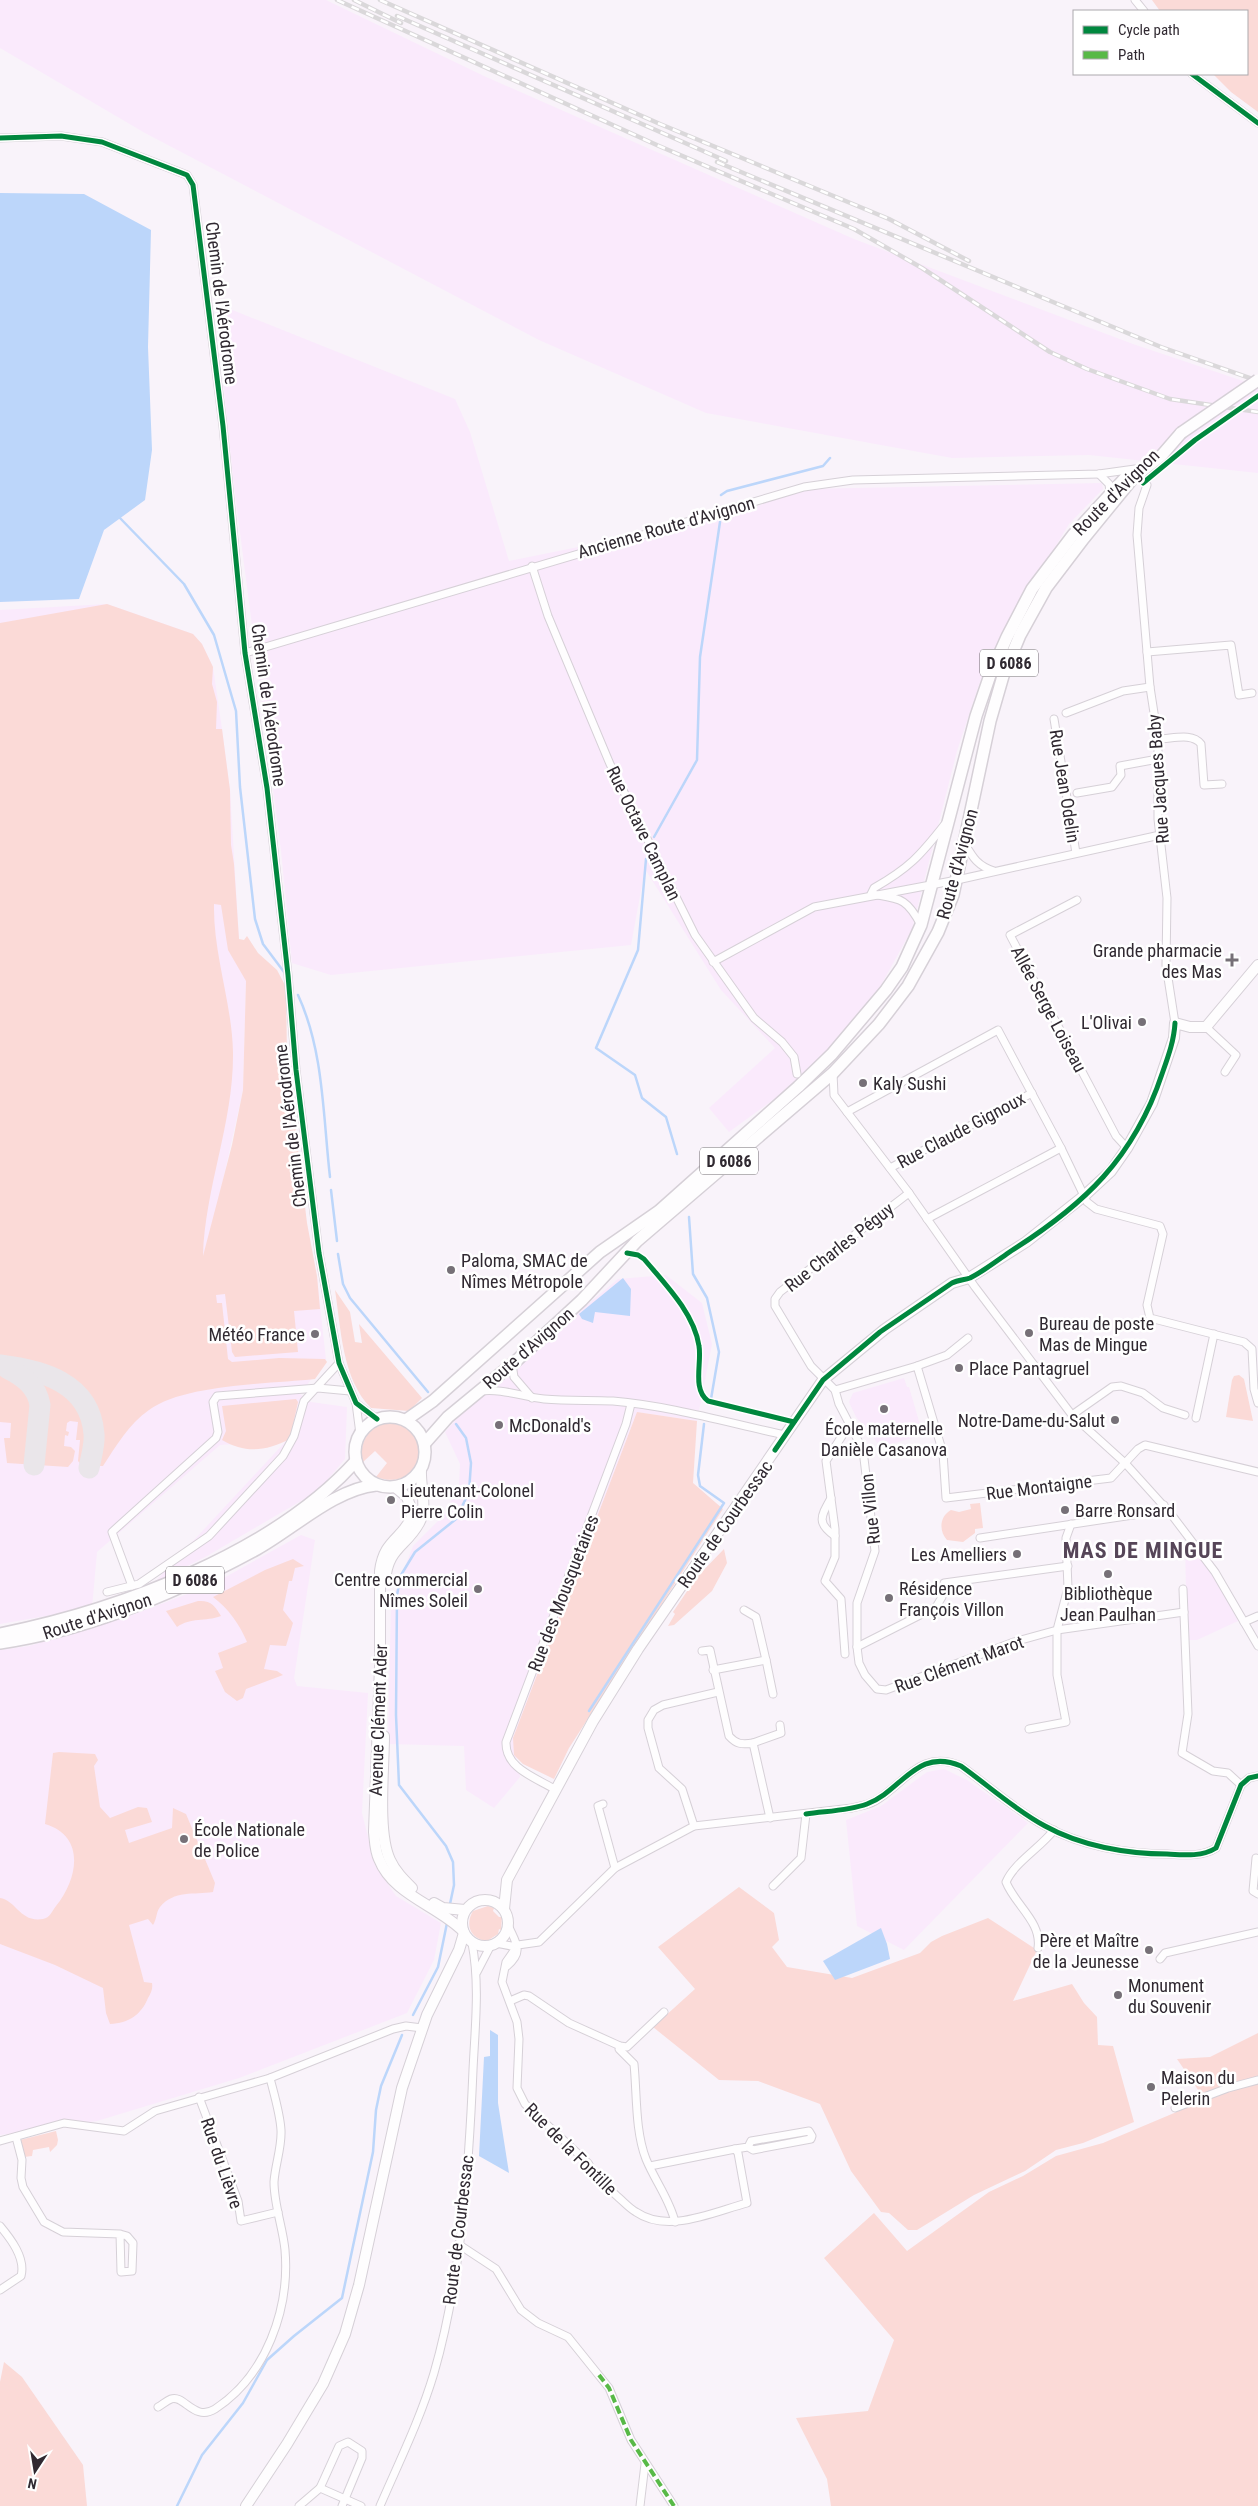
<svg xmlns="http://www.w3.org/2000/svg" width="1258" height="2506" font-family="'Roboto Condensed',sans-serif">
<rect width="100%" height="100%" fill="#f9f3fa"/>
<g fill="#faeafc">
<polygon points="0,0 326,0 484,76 854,239 1133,344 1258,386 1258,473 1089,455 952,458 706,413 539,340 145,133 0,48"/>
<polygon points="215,303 455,399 470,432 509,561 727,517 804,489 1102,483 1103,489 1069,524 987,661 957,751 912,929 869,1007 803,1078 729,1132 709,1108 775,1048 721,990 645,869 631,945 331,975 292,963 281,851 234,486"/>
<polygon points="107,604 193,634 202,644 213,667 222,729 230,790 239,939 246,981 243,1090 201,1280 317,1277 326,1360 300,1394 311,1402 347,1407 345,1459 318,1491 207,1556 154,1583 286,1441 220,1445 97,1552 92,1608 0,1624 0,610"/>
<polygon points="666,1275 702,1303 712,1344 697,1421 637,1412 513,1738 520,1777 494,1808 466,1790 464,1746 388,1744 391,1603 413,1546 444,1515 459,1484 460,1464 445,1432 472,1401 618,1279"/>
<polygon points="904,1378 907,1387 909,1387 923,1435 881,1447 856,1417 849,1402 853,1393"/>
<polygon points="301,1535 315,1540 294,1678 297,1686 368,1693 362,1813 375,1865 396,1896 441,1923 434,1960 407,2013 239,2078 97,2121 0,2135 0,1650 29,1646 132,1615 211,1585"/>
<polygon points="1185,1543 1211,1570 1238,1621 1197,1640 1187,1640"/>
<polygon points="944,1769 967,1780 1028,1823 904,1950 857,1926 846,1820 881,1806 927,1772"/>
</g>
<g fill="#fbdad7" fill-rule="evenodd">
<polygon points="1152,0 1258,0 1258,112 1231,92 1213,74 1247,74 1247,11 1160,11"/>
<path d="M107,604L193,634L202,644L213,667L212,684L217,702L216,729H222L230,790L231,845L234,864L239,939L244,940L247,936L258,953L277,970L286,987L287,1058L307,1223L317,1276L320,1309L294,1311L298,1352L235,1357L232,1352L225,1294L216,1295L217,1303H222L228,1359L232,1362L279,1358L325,1359L327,1362L315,1379C270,1384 185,1384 149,1410C129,1424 116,1446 103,1466H82L78,1461L80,1440H76L78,1422L70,1421L67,1423L66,1431L69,1432L68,1436L65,1435L64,1446L71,1447L75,1451L73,1461L68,1467L7,1463L4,1438H10L11,1423L0,1422V623ZM214,904L221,905L228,950L246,981L243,1090L232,1145L203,1256C205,1187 234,1122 233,1052C232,1003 213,954 214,904Z"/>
<path d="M335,1290L350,1312L355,1342L362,1343L359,1324L422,1398L409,1411L371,1408C342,1379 341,1328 335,1290Z"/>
<polygon points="1239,1375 1244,1379 1253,1421 1226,1417 1232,1380 1234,1376"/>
<path d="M296,1399L298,1402L290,1439C266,1451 246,1454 222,1440L226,1431L222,1406Z"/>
<polygon points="637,1412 697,1421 693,1483 723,1509 569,1748 554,1779 523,1764 514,1755 513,1738"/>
<path d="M383,1423C437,1420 426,1495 376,1477L387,1463L375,1451L363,1462C359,1444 366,1431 383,1423Z"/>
<path d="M980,1503L983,1528L975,1529V1533L963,1542L947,1540C939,1531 939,1517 951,1510L959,1512L971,1509L970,1504Z"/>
<polygon points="724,1549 727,1563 712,1591 674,1625 668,1626 675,1614 673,1612 696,1578"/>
<path d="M293,1559L304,1566L295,1568L292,1581H289L283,1610L293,1623L286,1646L270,1645L264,1669L277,1671L283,1675L246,1689L243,1698L237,1701L225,1692L215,1671L223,1668L218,1653L247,1642C240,1625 228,1608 213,1597L265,1570Z"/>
<path d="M198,1601C211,1600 215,1606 221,1616C205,1622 191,1617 177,1627L166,1611Z"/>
<path d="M59,1752L95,1754L98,1760L94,1766L100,1807L110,1818L138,1807L147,1808L152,1822L125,1830L129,1843L172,1828L173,1808L186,1814L215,1883L213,1892C194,1895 174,1890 160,1907C156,1912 157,1919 153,1925L148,1919L129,1925L144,1982L152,1983C153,1989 151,1993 148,1998C141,2015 129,2023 110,2024L106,2013L103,1988L55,1965L0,1944V1898C16,1900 20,1923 43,1919C50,1918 52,1911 56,1906C78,1879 86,1836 45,1824L53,1753Z"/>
<polygon points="739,1887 774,1913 779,1940 772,1947 787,1967 852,1978 920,1953 931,1942 942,1936 988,1918 1037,1950 1013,2001 1072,1984 1084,2003 1097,2017 1098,2045 1113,2046 1134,2122 1083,2143 1056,2150 1025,2171 974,2195 917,2230 908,2230 889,2213 881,2212 851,2171 820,2104 758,2081 719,2080 653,2027 695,1989 658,1947"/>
<path d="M488,1906L494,1908L493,1911L499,1917H502L501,1930L499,1929L498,1934L487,1941C470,1939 465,1924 473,1911Z"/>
<polygon points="1258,2033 1258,2506 831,2506 827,2479 796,2418 868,2411 894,2340 824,2258 874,2213 907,2251 989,2192 1023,2176 1056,2156 1103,2143 1205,2100 1177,2059 1210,2057"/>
<polygon points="56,2131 58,2140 57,2145 50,2152 49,2147 33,2150 32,2156 24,2157 20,2140"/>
<polygon points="4,2362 22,2377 83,2465 87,2506 0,2506 0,2382"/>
</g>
<g fill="#bcd6fa">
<polygon points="0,193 84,194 151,230 148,347 152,450 145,500 104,530 79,599 0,602"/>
<polygon points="623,1278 631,1289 630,1316 595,1312 593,1323 582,1319 579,1314"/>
<polygon points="881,1928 887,1944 890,1959 835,1980 823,1961"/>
<polygon points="490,2030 498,2035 498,2103 509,2173 479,2156 484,2057 490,2056"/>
</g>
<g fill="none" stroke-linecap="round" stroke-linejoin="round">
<g stroke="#bcd6fa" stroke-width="2.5">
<polyline points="721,495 727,491 823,466 830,458"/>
<polyline points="118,516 184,584 214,635 236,711 240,787 255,919 263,944 284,972"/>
<polyline points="654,837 697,760 700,657 720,522"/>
<polyline points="646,859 638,950 596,1048 635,1075 642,1098 666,1117 677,1154"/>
<path d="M298,995C324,1051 323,1117 330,1177"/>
<polyline points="331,1190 337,1241"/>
<polyline points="689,1217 693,1274 707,1298 719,1352 711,1399"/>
<polyline points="338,1254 343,1284 350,1298 428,1392"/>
<polyline points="589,1711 724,1503 700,1486 698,1475 704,1424"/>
<polyline points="450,1904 454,1885 453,1862 446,1846 399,1785 396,1715 397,1595 401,1575 415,1552 456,1519 469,1492 471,1463 466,1438 456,1424"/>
<polyline points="413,2015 438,1967 447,1923"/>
<polyline points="177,2506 202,2455 243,2403 267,2360 294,2336 342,2298 373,2152 376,2110 381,2086 402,2035"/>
</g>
<g stroke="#eae6ea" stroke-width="21">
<path d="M0,1365C41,1370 90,1382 94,1434C95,1445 91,1457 89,1468"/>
<path d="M7,1368C23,1376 37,1386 40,1405L34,1465"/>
</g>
<defs>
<g id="street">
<polyline points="1135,0 1144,11"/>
<polyline points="1192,74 1258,123"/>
<polyline points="0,138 61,136 102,142 187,175 193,185 223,426 245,653 267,788 288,975 296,1070 319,1253 339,1363 356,1403 377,1419"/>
<polyline points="1099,474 1109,484 1110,492"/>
<polyline points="1147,485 1139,508 1137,535 1150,687 1158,739 1158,819 1167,898 1166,965 1175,1023"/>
<polyline points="532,566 548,616 610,764 695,935 754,1018 782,1042 794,1057 797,1074"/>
<polyline points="1147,652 1231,645 1239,695 1252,693"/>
<polyline points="245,653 804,487 853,480 1099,474 1135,469"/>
<polyline points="1066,713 1123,691 1150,687"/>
<polyline points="1054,719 1076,853"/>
<path d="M1158,739C1172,739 1192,732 1201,744L1204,785L1222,784"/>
<polyline points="1077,793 1112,787 1121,775 1120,766 1158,759"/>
<path d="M965,844C973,858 978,866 994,871"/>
<polyline points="1077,900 1010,935 1116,1136 1127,1148"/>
<path d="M921,925C906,897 900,899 871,894L874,888C909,868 920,856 945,824"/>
<polyline points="713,962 814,907 957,880 1160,835"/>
<polyline points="1206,1027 1236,1055 1225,1072"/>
<polyline points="833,1073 834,1095 909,1193 975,1287 1072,1415 1125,1463 1171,1514 1215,1572 1258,1646"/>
<polyline points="847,1112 998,1030 1061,1148 1087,1202 1096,1209 1160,1226 1163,1234 1147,1305 1150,1318 1244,1342 1252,1349 1254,1389 1258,1403"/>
<polyline points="890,1168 1032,1093"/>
<polyline points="909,1193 780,1292 775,1299 775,1306 811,1366 835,1390 839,1404 863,1450 875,1551 857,1603 857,1647 859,1663 865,1675 877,1689 886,1690 1014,1642 1057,1630 1184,1612"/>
<polyline points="927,1219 1061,1148"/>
<polyline points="512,1364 514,1377 532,1398"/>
<polyline points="917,1366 947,1355 968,1338"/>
<polyline points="835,1390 917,1366 943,1453 946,1498 1111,1478 1138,1449 1145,1445 1258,1472"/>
<path d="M480,1391C502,1388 523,1397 544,1399C567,1401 590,1400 613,1401C671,1406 729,1423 785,1435"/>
<polyline points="356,1403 360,1434"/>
<polyline points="1072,1415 1112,1387 1121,1386 1143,1393 1163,1408 1185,1415"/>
<polyline points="1196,1418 1214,1334"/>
<path d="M831,1498C821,1516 816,1523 835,1536"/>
<polyline points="980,1538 1153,1512 1164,1505"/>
<polyline points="132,1586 112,1532 216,1438 218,1432 213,1402 217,1396 318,1388 350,1391"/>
<polyline points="1183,1589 1188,1714 1182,1753 1213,1771 1228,1773 1241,1785"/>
<polyline points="107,1592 139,1584 209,1536 283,1456 294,1436 304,1401 339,1363"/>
<polyline points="1244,1622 1258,1616"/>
<polyline points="857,1647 936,1607 942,1597 944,1583 1068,1566"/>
<path d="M702,1651L710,1650L729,1736C736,1744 742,1745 753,1743L770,1818"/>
<polyline points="845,1654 841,1599 825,1581 835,1557 835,1529 826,1461 849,1425"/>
<polyline points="766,1660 773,1694"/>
<polyline points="713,1670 766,1660 756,1617 744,1610"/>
<polyline points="1029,1729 1066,1722 1057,1675 1057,1630 1068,1588 1066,1538 1071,1524"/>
<polyline points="753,1743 781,1733 780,1725"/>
<path d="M556,1790C537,1778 505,1769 506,1742L626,1424L631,1404"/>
<polyline points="603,1804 598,1806 615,1868"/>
<polyline points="694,1826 682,1789 659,1768 648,1728 648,1720 654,1710 663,1705 718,1692"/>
<polyline points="1256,1858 1253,1891 1258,1894"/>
<polyline points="773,1886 801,1858 806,1814"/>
<path d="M496,1943L511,1946L539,1942L615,1868L694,1826L852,1808C860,1806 868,1805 875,1801C905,1784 920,1748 961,1766C989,1786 1015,1810 1045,1826C1081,1846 1127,1854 1167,1854C1183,1855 1202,1857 1216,1848L1241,1785L1249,1778L1258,1776"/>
<path d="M518,1945L506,1962L502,1982L517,2022L519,2039L517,2088L525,2104L588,2163C595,2178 606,2186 618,2197C624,2202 629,2208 636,2212C668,2234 713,2212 747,2203L738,2153L735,2149L650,2166"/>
<path d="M1038,1948C1042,1922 1015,1905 1006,1882C1014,1863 1040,1848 1054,1830"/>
<polyline points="1160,1959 1165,1953 1258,1932"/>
<path d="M507,1966C525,1951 515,1942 508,1925"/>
<polyline points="477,1972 491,1945"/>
<polyline points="510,2001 524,1995 529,1996 569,2023 620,2046 627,2047 664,2012"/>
<path d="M620,2046L619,2049L634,2064C637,2094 635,2131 646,2159C655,2181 670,2200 675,2222"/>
<polyline points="199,2097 238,2201 241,2221 278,2212"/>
<polyline points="1175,2108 1228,2088 1258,2080"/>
<polyline points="16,2137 22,2160 21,2178 23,2187 44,2222 63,2232 120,2234 121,2272 132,2271 133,2243 127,2236 120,2234"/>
<polyline points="0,2141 64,2123 124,2131 155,2111 270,2078"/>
<polyline points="735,2149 748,2147 753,2150 811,2139 812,2136 809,2131 751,2141 748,2147"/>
<path d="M0,2226C10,2238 26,2258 21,2276L0,2290"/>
<polyline points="458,2244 496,2269 521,2310 538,2323 568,2337 609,2388 631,2440 674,2506"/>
<path d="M158,2407C162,2405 166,2401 171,2399C184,2394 194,2422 215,2409C266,2376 290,2309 285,2250C283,2228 274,2205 274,2182C275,2165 282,2147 281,2130C280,2113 274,2094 270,2078L393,2029L406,2026L422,2028"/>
<polyline points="320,2488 339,2446 348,2442 362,2451 362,2458 342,2506"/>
<polyline points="299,2506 320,2488 361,2506"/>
<path d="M380,2506C399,2462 420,2420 434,2373C461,2280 469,2167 473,2070C475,2027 480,1985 472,1943"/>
<polyline points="640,2506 645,2464"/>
</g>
<g id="secondary">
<path d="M395,1487L407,1497L413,1515C403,1539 384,1539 380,1571V1666L374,1832C375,1841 375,1851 379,1859C393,1895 437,1905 463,1931"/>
<path d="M385,1582C387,1548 406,1547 419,1523C428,1507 420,1487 421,1470"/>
<path d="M384,1736C384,1768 377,1833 390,1860C395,1871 403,1879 412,1888"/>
<circle cx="485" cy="1923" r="23"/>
<polyline points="434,1903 443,1908 465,1910"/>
<polyline points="504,1909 507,1880 593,1721 638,1649 823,1380 885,1329 952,1283 969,1278 1026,1242 1084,1196 1111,1171 1127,1148 1152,1103 1174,1038 1175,1023 1190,1027 1206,1027 1258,965"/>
<polyline points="246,2506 287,2444 323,2384 345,2334 359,2285 402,2088 427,2015 459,1950 464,1933"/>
</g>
<g id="primary">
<circle cx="390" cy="1452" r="35"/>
<polyline points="406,1420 433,1401 600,1252 659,1211 798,1087 832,1054 886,990 902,967 921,925 976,716 990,675 1007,637 1032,589 1073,535 1127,476"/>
<polyline points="425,1443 448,1417 516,1361 582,1300 637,1241 833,1073 879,1024 908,986 938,932 953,895 990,721 1003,676 1020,635 1046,588 1084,538 1133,478 1162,455 1181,433"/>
<path d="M0,1634C119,1610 273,1553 356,1461"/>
<path d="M0,1643C90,1630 178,1592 257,1549C293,1529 335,1489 376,1485"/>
</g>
</defs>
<use href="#street" stroke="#d6d0d7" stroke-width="9"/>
<use href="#secondary" stroke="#d6d0d7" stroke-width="12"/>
<use href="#primary" stroke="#d6d0d7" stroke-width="14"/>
<use href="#street" stroke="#fefdfe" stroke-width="7"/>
<use href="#secondary" stroke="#fefdfe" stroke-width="10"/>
<use href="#primary" stroke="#fefdfe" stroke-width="11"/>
<defs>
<g id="rail">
<polyline points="337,0 659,146 854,229 922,268 1050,352 1087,369 1170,399 1258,412"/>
<polyline points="354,0 401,23"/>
<polyline points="380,0 660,124 889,219 969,261"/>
<polyline points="397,16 726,161"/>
<polyline points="717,162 1161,347 1258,381"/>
</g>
</defs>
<use href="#rail" stroke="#dad8da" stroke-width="4.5"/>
<use href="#rail" stroke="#fff" stroke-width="2.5" stroke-dasharray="8" stroke-linecap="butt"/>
<defs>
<polyline id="primary-bridge" points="1181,433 1258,380"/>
</defs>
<use href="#primary-bridge" stroke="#d6d0d7" stroke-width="14" stroke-linecap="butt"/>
<use href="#primary-bridge" stroke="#fefdfe" stroke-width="11"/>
<polyline stroke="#58b947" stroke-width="4" stroke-dasharray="8 4" stroke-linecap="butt" points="599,2375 609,2388 631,2440 674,2506"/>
<defs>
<g id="cycleway">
<polyline points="1192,74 1258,123"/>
<polyline points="0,138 61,136 102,142 187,175 193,185 223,426 245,653 267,788 288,975 296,1070 319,1253 339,1363 356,1403 377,1419"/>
<polyline points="1143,483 1195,440 1258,396"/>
<path d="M627,1253L638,1255L644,1259C665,1284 694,1313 699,1346C702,1363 692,1389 708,1401L794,1422"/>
<path d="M775,1450L823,1380L880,1332L952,1283C958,1280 964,1280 970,1278C984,1271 998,1260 1011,1251C1084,1205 1134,1158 1162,1074C1168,1057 1174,1041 1175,1023"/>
<path d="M806,1814C826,1811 848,1811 867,1804C902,1791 916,1747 961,1766C989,1786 1015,1810 1045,1826C1081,1846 1127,1854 1167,1854C1183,1855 1202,1857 1216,1848L1241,1785L1249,1778L1258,1776"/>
</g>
</defs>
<use href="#cycleway" stroke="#fff" stroke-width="8"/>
<use href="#cycleway" stroke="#00873e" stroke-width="5"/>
</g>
<g fill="#767077" stroke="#fff" stroke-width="2">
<path d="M1229.5 952.5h5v5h5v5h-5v5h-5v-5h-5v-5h5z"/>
<circle cx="1142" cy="1022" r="5"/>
<circle cx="863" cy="1083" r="5"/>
<circle cx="451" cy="1270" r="5"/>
<circle cx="1029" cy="1333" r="5"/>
<circle cx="315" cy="1334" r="5"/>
<circle cx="959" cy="1368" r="5"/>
<circle cx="884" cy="1409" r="5"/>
<circle cx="1115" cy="1420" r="5"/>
<circle cx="499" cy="1425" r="5"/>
<circle cx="391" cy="1500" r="5"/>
<circle cx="1065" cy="1510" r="5"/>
<circle cx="1017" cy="1554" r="5"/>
<circle cx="1108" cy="1574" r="5"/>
<circle cx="478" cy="1589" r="5"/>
<circle cx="889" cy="1598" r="5"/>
<circle cx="184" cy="1839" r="5"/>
<circle cx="1149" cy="1950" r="5"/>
<circle cx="1118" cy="1995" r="5"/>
<circle cx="1151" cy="2087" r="5"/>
</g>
<g text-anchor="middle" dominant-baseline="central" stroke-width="5" stroke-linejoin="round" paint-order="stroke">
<g fill="#fff" stroke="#6e696f" stroke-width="1">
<rect x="980" y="649.5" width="58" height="27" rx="4"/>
<rect x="700" y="1147.5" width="58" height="27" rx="4"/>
<rect x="166" y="1566.5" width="58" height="27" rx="4"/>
</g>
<g font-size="16" font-weight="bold" fill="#302931">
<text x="1009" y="663">D 6086</text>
<text x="729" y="1161">D 6086</text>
<text x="195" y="1580">D 6086</text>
</g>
<g font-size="18" fill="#302931" stroke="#fff">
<text transform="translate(222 303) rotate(83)">Chemin de l'Aérodrome</text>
<text transform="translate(1116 492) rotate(-45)">Route d'Avignon</text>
<text transform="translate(666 527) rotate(-16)">Ancienne Route d'Avignon</text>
<text transform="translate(269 705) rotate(82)">Chemin de l'Aérodrome</text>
<text transform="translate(1158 779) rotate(-94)">Rue Jacques Baby</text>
<text transform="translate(1065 786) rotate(81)">Rue Jean Odelin</text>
<text transform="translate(644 833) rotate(64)">Rue Octave Camplan</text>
<text transform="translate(957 864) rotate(-75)">Route d'Avignon</text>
<text transform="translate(1049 1009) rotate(62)">Allée Serge Loiseau</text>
<text transform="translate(290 1126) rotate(-97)">Chemin de l'Aérodrome</text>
<text transform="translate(961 1130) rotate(-28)">Rue Claude Gignoux</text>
<text transform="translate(839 1247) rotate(-38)">Rue Charles Péguy</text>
<text transform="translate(528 1348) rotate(-41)">Route d'Avignon</text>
<text transform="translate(1039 1487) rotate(-7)">Rue Montaigne</text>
<text transform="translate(870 1509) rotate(-96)">Rue Villon</text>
<text transform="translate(725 1524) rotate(-55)">Route de Courbessac</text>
<text transform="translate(563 1593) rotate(-69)">Rue des Mousquetaires</text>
<text transform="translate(97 1616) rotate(-18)">Route d'Avignon</text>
<text transform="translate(959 1664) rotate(-20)">Rue Clément Marot</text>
<text transform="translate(378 1720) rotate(-88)">Avenue Clément Ader</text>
<text transform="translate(571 2149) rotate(45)">Rue de la Fontille</text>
<text transform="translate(222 2163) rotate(71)">Rue du Lièvre</text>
<text transform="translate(458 2230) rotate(-83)">Route de Courbessac</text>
</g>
<g font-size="18" fill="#302931" stroke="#fff" text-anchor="start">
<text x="1222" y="950" text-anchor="end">Grande pharmacie<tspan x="1222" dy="21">des Mas</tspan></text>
<text x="1132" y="1022" text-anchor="end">L'Olivai</text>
<text x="873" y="1083">Kaly Sushi</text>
<text x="461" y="1260">Paloma, SMAC de<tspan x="461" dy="21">Nîmes Métropole</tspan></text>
<text x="1039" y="1323">Bureau de poste<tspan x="1039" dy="21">Mas de Mingue</tspan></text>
<text x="305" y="1334" text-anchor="end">Météo France</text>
<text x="969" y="1368">Place Pantagruel</text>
<text x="1105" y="1420" text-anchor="end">Notre-Dame-du-Salut</text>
<text x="509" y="1425">McDonald's</text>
<text x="884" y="1428" text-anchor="middle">École maternelle<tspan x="884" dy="21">Danièle Casanova</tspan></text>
<text x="401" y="1490">Lieutenant-Colonel<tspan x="401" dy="21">Pierre Colin</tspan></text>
<text x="1075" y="1510">Barre Ronsard</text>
<text x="1007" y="1554" text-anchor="end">Les Amelliers</text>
<text x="468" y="1579" text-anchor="end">Centre commercial<tspan x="468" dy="21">Nîmes Soleil</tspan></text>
<text x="899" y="1588">Résidence<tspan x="899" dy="21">François Villon</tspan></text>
<text x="1108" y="1593" text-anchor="middle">Bibliothèque<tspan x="1108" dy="21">Jean Paulhan</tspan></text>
<text x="194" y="1829">École Nationale<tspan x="194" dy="21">de Police</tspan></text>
<text x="1139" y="1940" text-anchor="end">Père et Maître<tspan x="1139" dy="21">de la Jeunesse</tspan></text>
<text x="1128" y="1985">Monument<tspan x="1128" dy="21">du Souvenir</tspan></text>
<text x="1161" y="2077">Maison du<tspan x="1161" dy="21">Pelerin</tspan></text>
</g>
<g font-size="22" font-weight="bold" letter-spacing="1" fill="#564658" stroke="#fff">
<text x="1143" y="1550">MAS DE MINGUE</text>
</g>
</g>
<rect x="1073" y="10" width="175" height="65" fill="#ffffff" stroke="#aca9ad"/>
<rect x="1083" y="26" width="25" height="8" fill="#00873e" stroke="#aca9ad"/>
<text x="1118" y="35" font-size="15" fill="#302931">Cycle path</text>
<rect x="1083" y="51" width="25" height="8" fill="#58b947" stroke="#aca9ad"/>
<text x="1118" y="60" font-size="15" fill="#302931">Path</text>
<g transform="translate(35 2471) rotate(192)" stroke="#ffffff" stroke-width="4" paint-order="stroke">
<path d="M0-4L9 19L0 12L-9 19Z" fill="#302931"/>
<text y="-8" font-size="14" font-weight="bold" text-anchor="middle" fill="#302931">N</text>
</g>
</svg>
